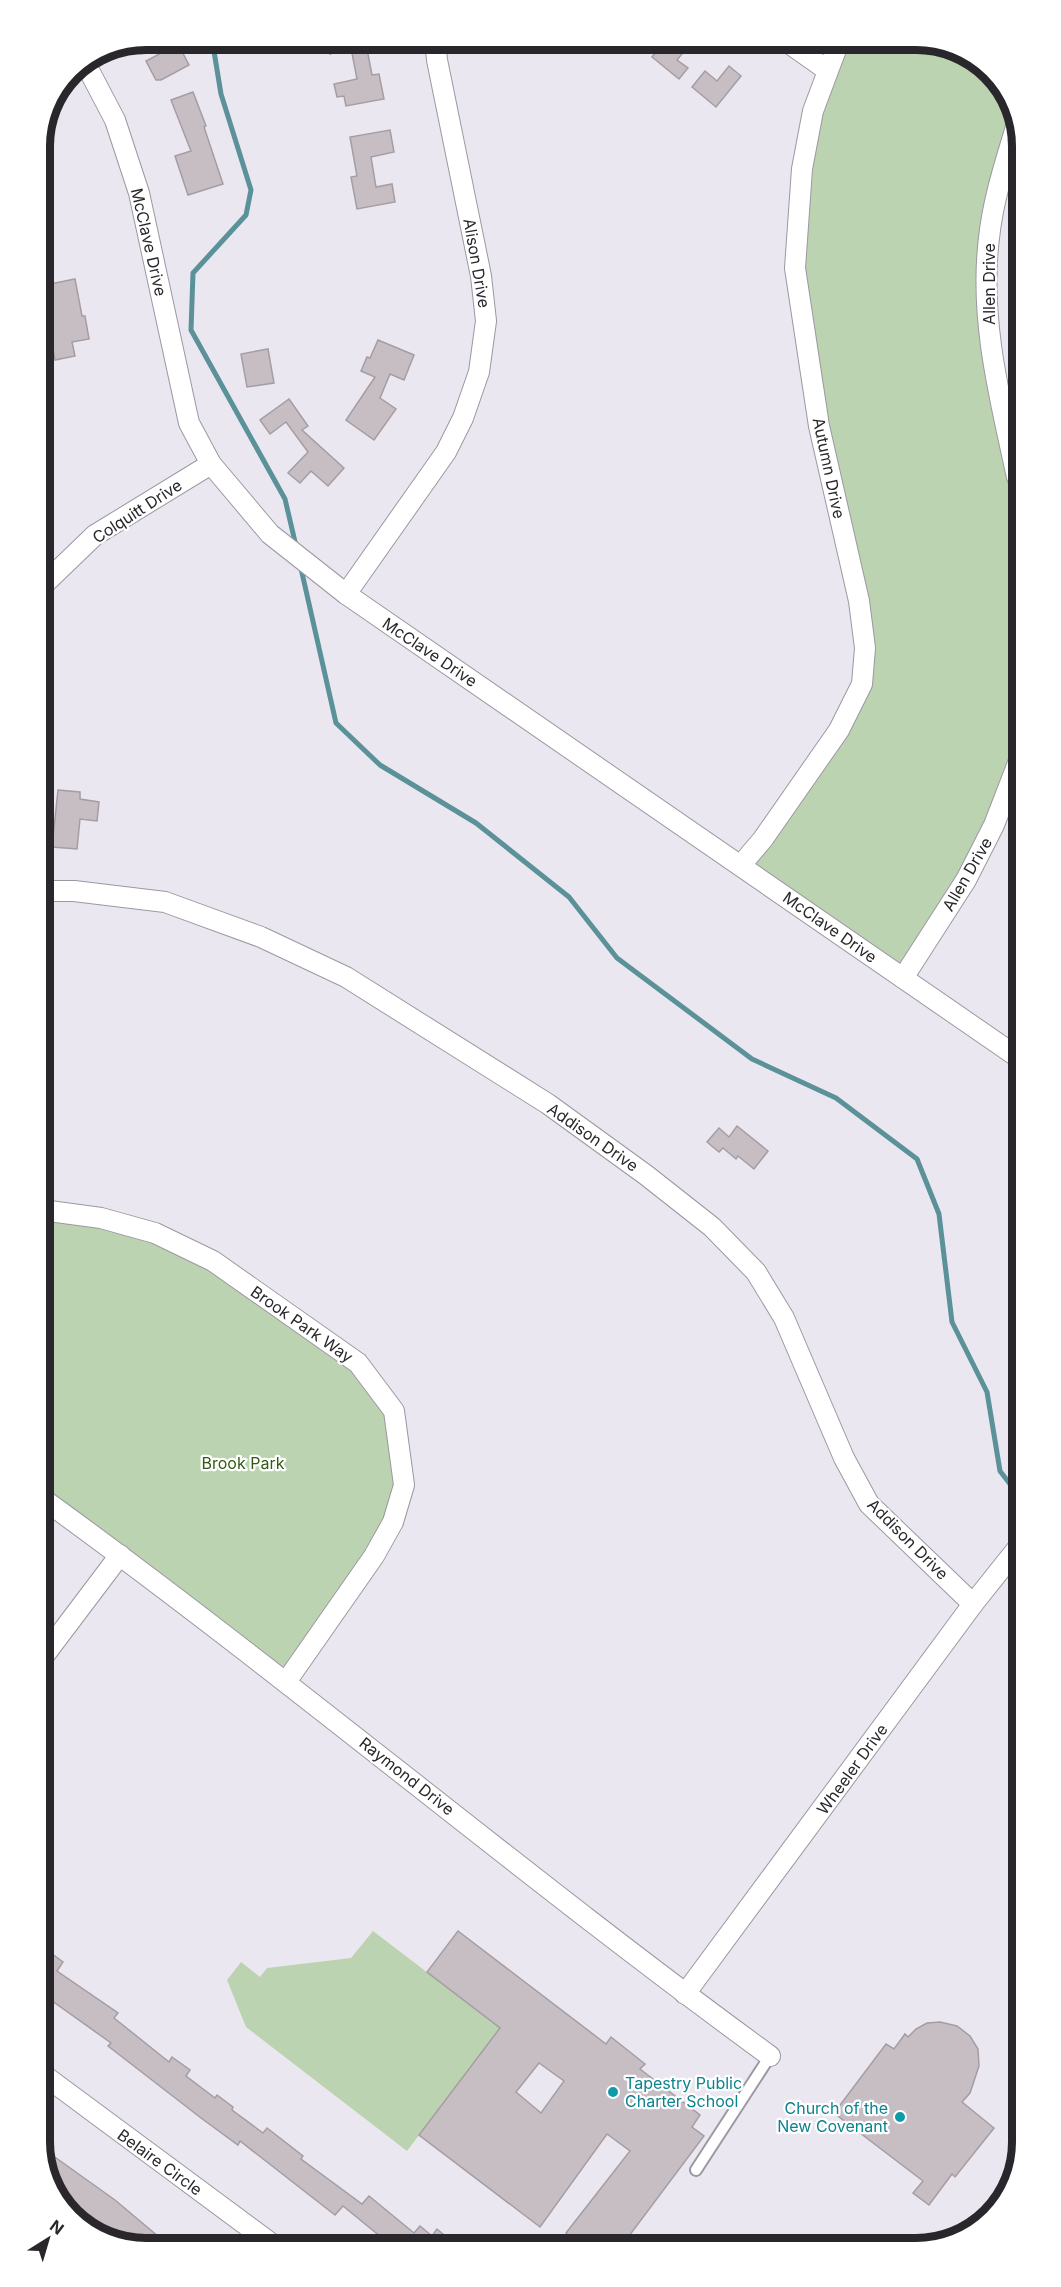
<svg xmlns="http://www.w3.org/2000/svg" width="1061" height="2287" font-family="Inter,sans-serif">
<rect width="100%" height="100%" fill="#ebe7f0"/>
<g fill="#bcd3b1">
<polygon points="836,39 923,39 981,61 1016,111 1016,126 991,217 990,371 1017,476 1018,755 987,839 904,982 746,868 847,719 866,653 795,210"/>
<polygon points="42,1215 111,1219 213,1260 375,1380 402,1460 376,1547 282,1684 43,1488"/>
<polygon points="373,1931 500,2028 407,2151 246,2027 227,1980 241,1962 260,1977 267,1968 351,1958"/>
</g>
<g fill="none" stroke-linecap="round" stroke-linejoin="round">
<g stroke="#5b9198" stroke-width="5">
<polyline points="212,39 221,94 251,190 246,215 193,273 191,330 285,499 296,546"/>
<polyline points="300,564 336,723 380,765 476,823 569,897 617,958 752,1059 836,1098 917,1159 939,1214 952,1322 987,1392 1000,1471 1020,1497"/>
</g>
</g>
<g fill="#c7bec4" stroke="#a59da3" stroke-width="1.5" fill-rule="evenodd">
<polygon points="325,39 368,39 368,43 366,44 372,75 379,74 384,99 346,106 344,96 337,97 334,84 357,79 351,48 330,54"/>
<polygon points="666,39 694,39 677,60 688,68 679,79 652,57"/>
<polygon points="178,44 189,65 161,80 156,80 146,61"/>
<polygon points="729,66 741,76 716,107 692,87 705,71 717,81"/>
<polygon points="193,92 206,126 204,127 223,184 188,195 175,156 191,151 171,100"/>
<polygon points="390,130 394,152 371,157 376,187 392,184 395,202 357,209 351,177 357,176 350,137"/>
<polygon points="75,279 82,316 85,316 89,339 72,342 75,356 55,360 48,322 51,322 45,285"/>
<polygon points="378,340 414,355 404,380 390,374 380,398 396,409 374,440 346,420 375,377 361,371 367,357 370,358"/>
<polygon points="268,349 274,383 247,387 241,354"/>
<polygon points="289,399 308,426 302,430 344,468 328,486 311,471 300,483 288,473 308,452 286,422 270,434 260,420"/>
<polygon points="58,790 80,792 80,799 99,802 97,821 80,819 77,849 52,847"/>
<polygon points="737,1126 768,1151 754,1169 738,1156 736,1159 723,1148 719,1152 707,1142 719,1128 729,1137"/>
<path d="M458,1931L606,2044L611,2037L645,2064L640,2069L700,2115L692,2127L704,2136L623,2244L580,2245L566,2233L630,2151L607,2134L540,2227L419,2135L500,2028L427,1972ZM539,2063L564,2081L541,2113L516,2092Z"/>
<polygon points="44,1948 63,1962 57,1971 118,2013 114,2018 169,2062 172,2057 190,2070 186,2076 215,2098 217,2095 233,2107 232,2110 263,2133 267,2128 303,2156 301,2159 362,2204 369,2196 414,2233 420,2226 432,2236 437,2229 457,2246 392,2246 343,2206 335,2215 240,2141 238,2145 201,2118 108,2046 111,2043 44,1995"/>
<polygon points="940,2022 957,2026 970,2036 978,2049 979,2066 970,2093 962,2102 994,2128 955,2177 952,2174 929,2205 913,2193 923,2181 834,2113 886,2044 894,2049 905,2034 908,2037 916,2029 927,2023"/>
<polygon points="45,2150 115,2200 172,2248 138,2248 130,2244 59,2193 60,2191 50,2183 45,2176"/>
</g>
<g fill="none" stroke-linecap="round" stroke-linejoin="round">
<defs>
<polyline id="lane" points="696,2170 770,2056"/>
<g id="street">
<polyline points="783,39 827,70"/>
<polyline points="84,61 115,120 139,193 189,423 211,464 270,534 346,594 1019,1058"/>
<path d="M1016,127C1005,163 993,200 989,238C979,319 1000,399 1017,477"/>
<polyline points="40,588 95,535 211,464"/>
<polyline points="346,594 446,452 463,418 479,372 486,321 481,276 437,60 435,39"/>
<polyline points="741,865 763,839 839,730 862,684 865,648 859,601 819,426 795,268 802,169 813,111 840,39"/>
<polyline points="41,891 74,891 165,902 261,937 346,977 548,1104 646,1175 712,1227 756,1272 784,1318 844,1458 869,1504 973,1604"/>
<polyline points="903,978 966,880 994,825 1018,763"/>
<polyline points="42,1210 101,1218 155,1233 213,1261 358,1363 394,1411 404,1485 393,1522 374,1556 286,1682"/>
<path d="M43,1499C290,1678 523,1876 770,2056"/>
<polyline points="43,1657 120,1555"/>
<polyline points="685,1994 973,1604 1020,1545"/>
<polyline points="45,2076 276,2247"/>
</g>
</defs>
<use href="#lane" stroke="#9c98a1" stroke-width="14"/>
<use href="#street" stroke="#9c98a1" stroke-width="22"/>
<use href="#lane" stroke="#fff" stroke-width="10"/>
<use href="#street" stroke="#fff" stroke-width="20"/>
</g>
<g fill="#0f9aa8" stroke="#fff" stroke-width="2">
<circle cx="613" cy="2092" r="6"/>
<circle cx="900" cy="2117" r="6"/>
</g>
<g text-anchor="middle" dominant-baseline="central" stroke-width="4.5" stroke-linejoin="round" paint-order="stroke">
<g font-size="16" fill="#29272b" stroke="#fff">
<text transform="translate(149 242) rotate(77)">McClave Drive</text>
<text transform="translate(477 263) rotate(80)">Alison Drive</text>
<text transform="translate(989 284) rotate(-90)">Allen Drive</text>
<text transform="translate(829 468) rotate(78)">Autumn Drive</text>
<text transform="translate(137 511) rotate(-33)">Colquitt Drive</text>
<text transform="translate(430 652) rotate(34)">McClave Drive</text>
<text transform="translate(967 874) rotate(-60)">Allen Drive</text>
<text transform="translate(830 927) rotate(35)">McClave Drive</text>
<text transform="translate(593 1137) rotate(35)">Addison Drive</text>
<text transform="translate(302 1324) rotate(35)">Brook Park Way</text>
<text transform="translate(908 1539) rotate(45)">Addison Drive</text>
<text transform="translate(852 1769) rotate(-54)">Wheeler Drive</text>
<text transform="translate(407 1776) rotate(38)">Raymond Drive</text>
<text transform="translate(160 2162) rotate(36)">Belaire Circle</text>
</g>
<g font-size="16" fill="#315a15" stroke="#fff">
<text x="243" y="1463">Brook Park</text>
</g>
<g font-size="16" fill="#0d838f" stroke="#fff" text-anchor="start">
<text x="625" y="2083">Tapestry Public<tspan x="625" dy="18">Charter School</tspan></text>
<text x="888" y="2108" text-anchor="end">Church of the<tspan x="888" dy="18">New Covenant</tspan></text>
</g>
</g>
<path d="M0 0H1061V2287H0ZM146 50H916A96 96 0 0 1 1012 146V2142A96 96 0 0 1 916 2238H146A96 96 0 0 1 50 2142V146A96 96 0 0 1 146 50Z" fill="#fff" fill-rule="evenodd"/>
<path fill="none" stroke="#29272b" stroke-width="8" d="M146 50H916A96 96 0 0 1 1012 146V2142A96 96 0 0 1 916 2238H146A96 96 0 0 1 50 2142V146A96 96 0 0 1 146 50Z"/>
<g transform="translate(48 2239) rotate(37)" stroke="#ffffff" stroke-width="4.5" paint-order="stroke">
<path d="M0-4.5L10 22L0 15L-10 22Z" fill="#29272b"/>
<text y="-9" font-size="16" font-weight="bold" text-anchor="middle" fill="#29272b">N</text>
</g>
</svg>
